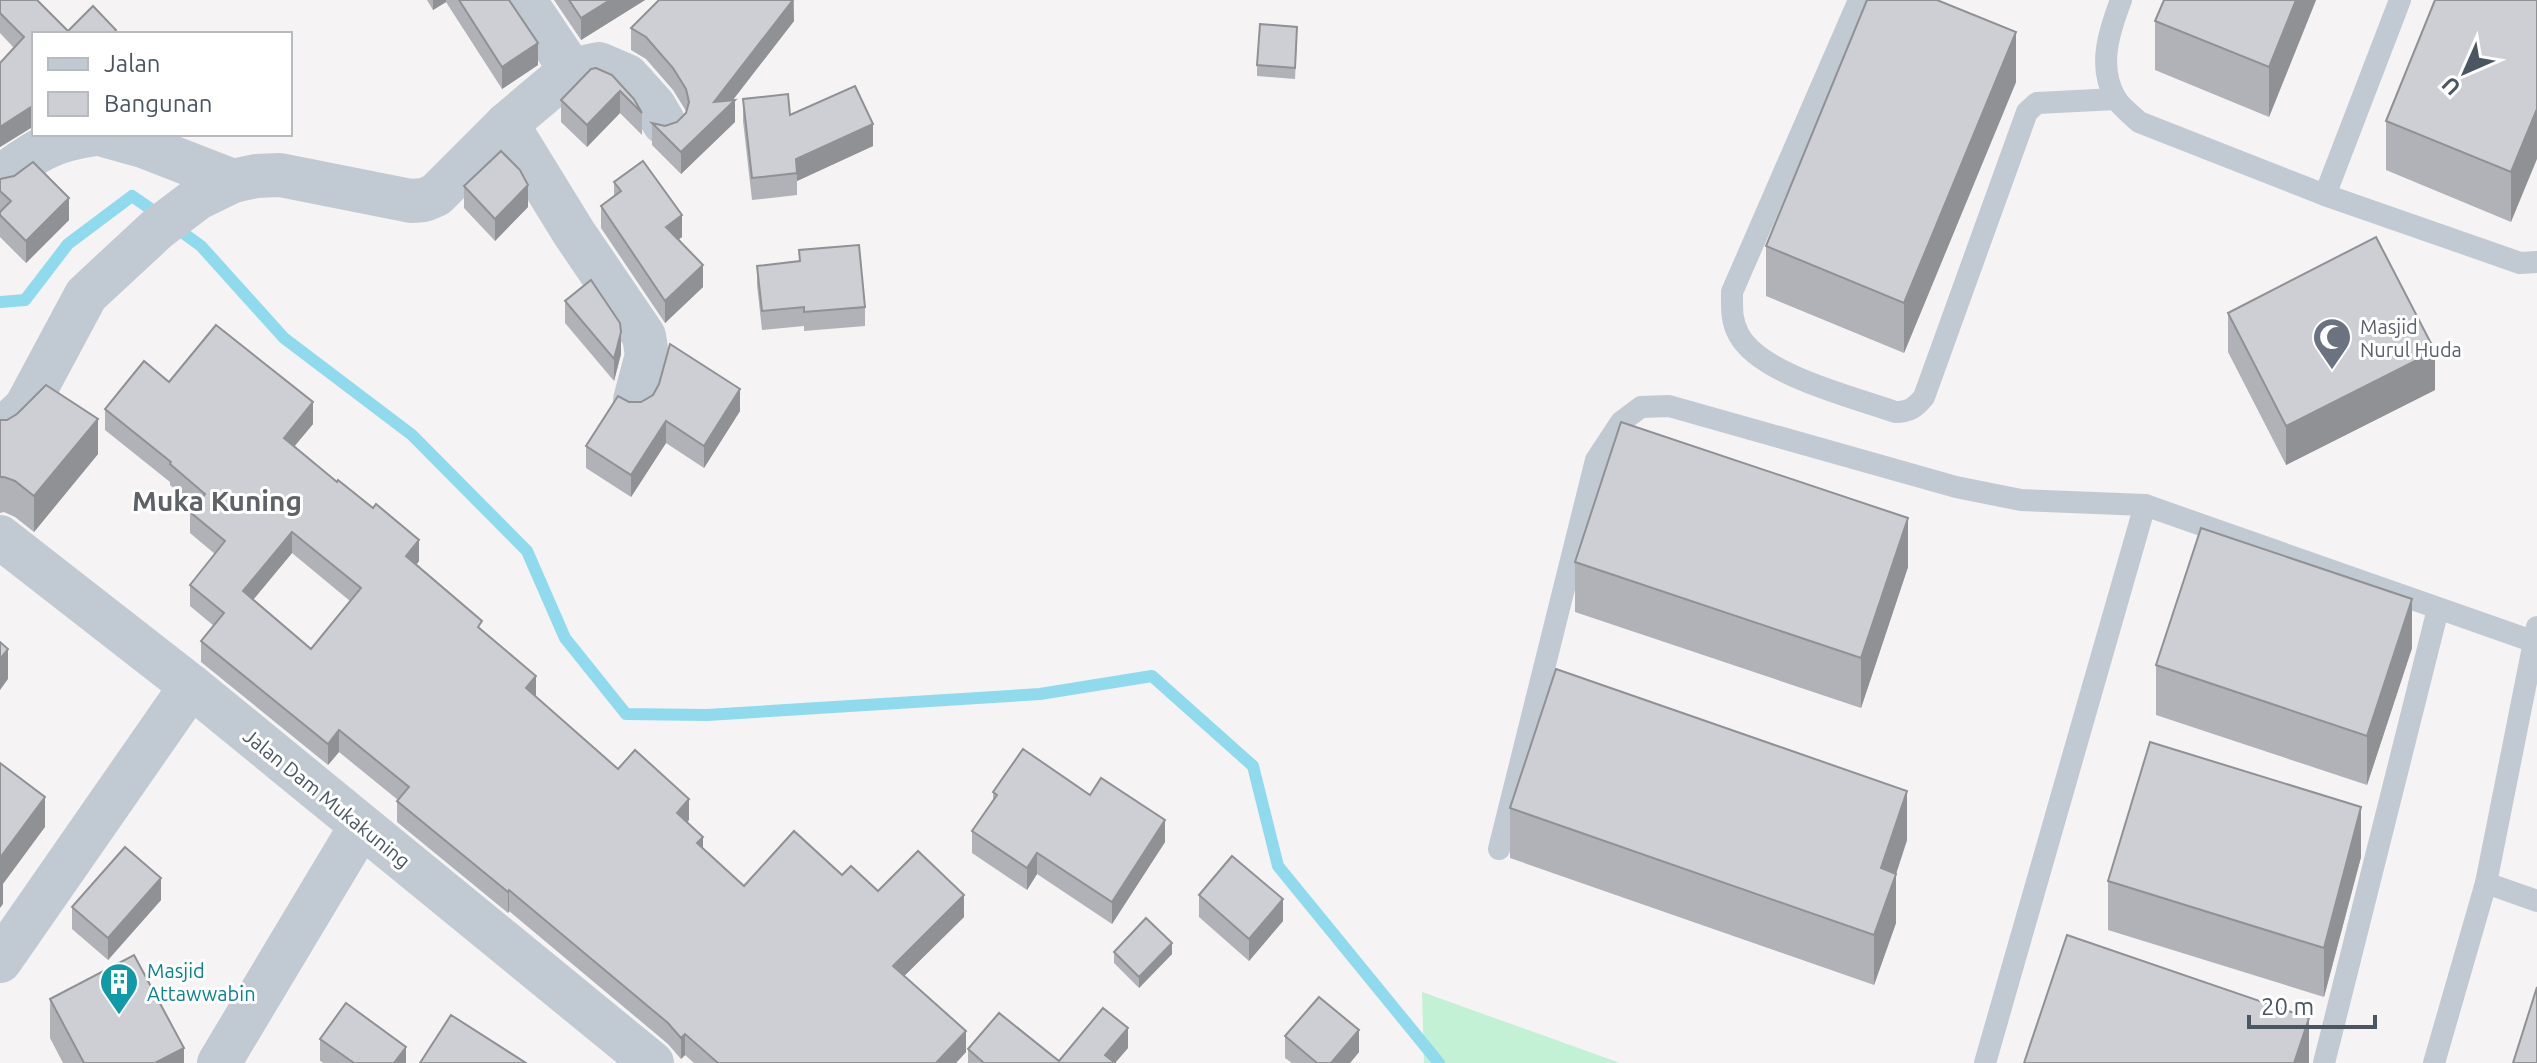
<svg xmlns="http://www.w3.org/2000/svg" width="2537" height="1063" font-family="Ubuntu,sans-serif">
<rect width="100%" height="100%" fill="#f5f3f3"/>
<polygon fill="#c3f1d5" points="1422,992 1620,1063 1424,1063"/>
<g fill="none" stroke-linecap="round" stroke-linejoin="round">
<g stroke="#90daee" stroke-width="12">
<polyline points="175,227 201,246 284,338 412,435 527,551 565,638 626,714 707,715 1040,694 1152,676 1253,766 1278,866 1439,1063"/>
<polyline points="0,302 25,300 68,244 132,196 161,216"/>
</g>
<g stroke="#c1cad2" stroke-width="22">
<path d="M1859,0L1732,292C1732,308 1731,321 1739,335C1761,375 1853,397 1895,412C1909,412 1915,408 1924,397L2027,112L2037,103L2116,99"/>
<path d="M2121,0C2109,32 2097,67 2116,99C2121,107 2132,115 2139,122L2325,195L2520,263L2537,262"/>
<polyline points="2325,195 2400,0"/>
<polyline points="1499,849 1596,460 1621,422 1641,407 1669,406 1956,487 2021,500 2145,505 2532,641"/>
<polyline points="2486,883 2537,901"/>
<polyline points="1985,1063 2145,505"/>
<polyline points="2324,1063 2438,609"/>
<polyline points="2434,1063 2486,883 2537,627"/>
</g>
<g stroke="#c1cad2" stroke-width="44">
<polyline points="524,0 571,70"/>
<polyline points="507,124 574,233 644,336 647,355 635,400"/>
<polyline points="100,134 143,146 233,181"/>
<path d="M0,177C36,151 51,140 96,134"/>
<polyline points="0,432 26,407 86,295 157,229 198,198 233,181 256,176 280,175 411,201 424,200 436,195 507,124 571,70 599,64 627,76 654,106 664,123"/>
<polyline points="0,537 191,686 652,1063"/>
<polyline points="0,961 191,686"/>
<polyline points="219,1063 361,826"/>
</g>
</g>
<g fill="#b0b2b7" fill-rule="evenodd">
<polygon points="0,0 68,31 116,34 34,126 0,147 0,63 14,48 0,33"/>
<polygon points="427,0 509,0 538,65 502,89 446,2 433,10"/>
<polygon points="554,0 645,0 581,40"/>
<polygon points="794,0 794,21 732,100 735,122 681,174 652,145 652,123 665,126 677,122 686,113 686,111 673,90 646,59 631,50 631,28"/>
<polygon points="2316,0 2269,117 2155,70 2155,21"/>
<polygon points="2537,0 2511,222 2386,170 2386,121"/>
<polygon points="1297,38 1295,79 1257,76 1257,65"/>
<polygon points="596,68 642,113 642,135 620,113 587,147 561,122 561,100"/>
<polygon points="2016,82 1904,353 1766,296 1766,246"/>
<polygon points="743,99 790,115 873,146 797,181 797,195 752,200 743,121"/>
<polygon points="0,179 69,220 26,263 0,237"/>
<polygon points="614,182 682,237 678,240 703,287 665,323 601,228 601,206 614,197"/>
<polygon points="464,186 528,207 495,241 464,208"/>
<polygon points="799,250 865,307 865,326 804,331 804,326 762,330 757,285 757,266 799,262"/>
<polygon points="565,301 621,354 614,381 565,323"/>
<polygon points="2228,313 2435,390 2286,465 2228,352"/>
<path d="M169,382L313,424L294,446L419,561L416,565L482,631L536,697L618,769L689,820L687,822L703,849L744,886L842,875L878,891L964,917L904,976L966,1052L956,1063H694L685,1055L681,1059L668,1044L509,911L508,913L397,822V801L398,800L339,752L328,765L201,662V641L214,626L190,606V585L215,554L190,533V512L195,507L170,485V482L105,430V409ZM292,553L350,601L311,649L253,600Z"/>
<polygon points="629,402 740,411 704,468 666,443 631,497 586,468 586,446"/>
<polygon points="0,420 98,454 34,532 15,517 4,512 0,513"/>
<polygon points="1575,562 1908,567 1861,708 1575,612"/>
<polygon points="2412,648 2367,785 2156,715 2156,665"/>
<polygon points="993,792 1090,795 1165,842 1112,924 1037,874 1027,890 972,853 972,831 993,801"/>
<polygon points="1510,808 1907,840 1896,874 1896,923 1874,985 1510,858"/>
<polygon points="2361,857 2324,997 2108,930 2108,881"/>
<polygon points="1199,895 1283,921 1249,961 1199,917"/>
<polygon points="161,900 108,960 72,929 72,907"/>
<polygon points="1114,952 1172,954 1139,988 1114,963"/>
<polygon points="50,999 184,1063 63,1063 50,1038"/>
<polygon points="1285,1036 1359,1052 1350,1063 1292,1063 1285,1058"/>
<polygon points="320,1039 406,1063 324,1063 320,1061"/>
<polygon points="1128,1048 1115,1063 968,1063 968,1049 1059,1061"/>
</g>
<g fill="#909195">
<polygon points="433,0 446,0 446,2 433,10"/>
<polygon points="610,0 645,0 581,40 581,18"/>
<polygon points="793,0 794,21 726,109 735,100 735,122 681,174 681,152 714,102"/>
<polygon points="2296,0 2316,0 2269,117 2269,67"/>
<polygon points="2016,32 2016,82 1904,353 1904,303"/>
<polygon points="538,43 538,65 502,89 502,67"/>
<polygon points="620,91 620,113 587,147 587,125"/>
<polygon points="34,105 34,126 0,147 0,127"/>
<polygon points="2537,109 2537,159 2511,222 2511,172"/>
<polygon points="873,124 873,146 797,181 796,159"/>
<polygon points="528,185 528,207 495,241 495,219"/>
<polygon points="69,198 69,220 26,263 26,241"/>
<polygon points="682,215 682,237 666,248 666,227"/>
<polygon points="703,265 703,287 665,323 665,301"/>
<polygon points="621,332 621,354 614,381 614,359"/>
<polygon points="2435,351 2435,390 2286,465 2286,426"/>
<polygon points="740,389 740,411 704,468 704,446"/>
<polygon points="313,402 313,424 284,459 284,438"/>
<polygon points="98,419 98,454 34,532 34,496"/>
<polygon points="666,421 666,443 631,497 631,475"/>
<polygon points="1908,518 1908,567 1861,708 1861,658"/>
<polygon points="292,532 292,553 243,612 243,591"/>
<polygon points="419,540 419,561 406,578 406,556"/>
<polygon points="2412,599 2412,648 2367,785 2367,736"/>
<polygon points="8,649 8,679 0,690 0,659"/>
<polygon points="536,676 536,697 526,688"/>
<polygon points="339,730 339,752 328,765 328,744"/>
<polygon points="1907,791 1907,840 1896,874 1896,923 1874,985 1874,935 1881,868"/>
<polygon points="45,797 45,827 3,884 3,904 0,908 0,858"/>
<polygon points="689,799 689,820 677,834 677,813"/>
<polygon points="2361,807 2361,857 2324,997 2324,948"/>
<polygon points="1165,820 1165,842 1112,924 1112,902"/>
<polygon points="703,837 703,858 697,843"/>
<polygon points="1037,853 1037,874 1027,890 1027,868"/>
<polygon points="161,878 161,900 108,960 108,938"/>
<polygon points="509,890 509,911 508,913 508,892"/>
<polygon points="964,895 964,917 893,987 893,966"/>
<polygon points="1283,899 1283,921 1249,961 1249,939"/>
<polygon points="1172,943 1172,954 1139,988 1139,977"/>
<polygon points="2309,1018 2309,1063 2294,1063"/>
<polygon points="1128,1028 1128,1048 1115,1063 1105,1055"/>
<polygon points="1359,1030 1359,1052 1350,1063 1331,1063"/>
<polygon points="966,1031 966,1052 956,1063 936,1063"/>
<polygon points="685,1034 685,1055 681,1059 681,1038"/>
<polygon points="406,1047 406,1063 394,1063"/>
<polygon points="184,1048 184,1063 155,1063"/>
</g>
<g fill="#cdcfd5" stroke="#909195" stroke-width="2" fill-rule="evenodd">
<polygon points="0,0 37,0 68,31 93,6 116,30 113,34 34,34 34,105 0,127 0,63 24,37 0,13"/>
<polygon points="459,0 509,0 538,43 502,67"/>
<polygon points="569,0 610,0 581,18"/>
<polygon points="659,0 793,0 714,102 735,100 681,152 652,123 665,126 677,122 686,113 689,102 686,89 673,68 646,37 631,28"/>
<polygon points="1867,0 1937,0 2016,32 1904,303 1766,246"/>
<polygon points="2164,0 2296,0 2269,67 2155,21"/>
<polygon points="2435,0 2537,0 2537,109 2511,172 2386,121"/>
<polygon points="1260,24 1297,27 1295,68 1257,65"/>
<polygon points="596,68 612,75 634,99 642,113 620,91 587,125 561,100 591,69"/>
<polygon points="855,86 873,124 796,159 797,173 752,178 743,99 788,94 790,115"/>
<polygon points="501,151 520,170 528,185 495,219 464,186"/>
<polygon points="643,161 682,215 666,227 703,265 665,301 601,206 621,191 614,182"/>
<polygon points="33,162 69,198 26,241 0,215 0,212 11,201 0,191 0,179 14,176"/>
<polygon points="2376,237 2435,351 2286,426 2228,313"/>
<polygon points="859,245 865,307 804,312 804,307 762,311 757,266 800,261 799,250"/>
<polygon points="591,280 620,323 621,332 614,359 565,301"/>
<path d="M216,325L313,402L284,438L337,482L338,480L373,508L376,504L419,540L406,556L482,621L478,627L536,676L526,688L618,769L635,750L689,799L677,813L703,837L697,843L744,886L794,831L842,875L851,866L878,891L918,851L964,895L893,966L966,1031L936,1063H718L685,1034L681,1038L668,1023L509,890L508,892L397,801L409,787L339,730L328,744L201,641L224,613L190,585L225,541L190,512L205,494L170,464L171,462L105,409L144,361L169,382ZM292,532L361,588L311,649L243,591Z"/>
<polygon points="670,344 740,389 704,446 666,421 631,475 586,446 618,396 629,402 641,402 653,395 659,384"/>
<polygon points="46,385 98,419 34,496 15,481 4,477 0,477 0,420 7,420 17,414"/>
<polygon points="1621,422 1908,518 1861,658 1575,562"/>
<polygon points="2201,528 2412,599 2367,736 2156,665"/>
<polygon points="0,642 8,649 0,659"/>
<polygon points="1556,669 1907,791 1881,868 1896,874 1874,935 1510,808"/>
<polygon points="2150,742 2361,807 2324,948 2108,881"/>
<polygon points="1023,749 1090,795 1101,778 1165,820 1112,902 1037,853 1027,868 972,831 997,795 993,792"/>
<polygon points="0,763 45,797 0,858"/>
<polygon points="125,847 161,878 108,938 72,907"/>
<polygon points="1232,856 1283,899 1249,939 1199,895"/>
<polygon points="1146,918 1172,943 1139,977 1114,952"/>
<polygon points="2067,935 2309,1018 2294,1063 2024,1063"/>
<polygon points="134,955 184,1048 155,1063 84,1063 50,999"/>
<polygon points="2537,987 2537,1063 2513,1063"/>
<polygon points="1319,997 1359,1030 1331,1063 1317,1063 1285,1036"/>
<polygon points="346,1003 406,1047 394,1063 354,1063 320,1039"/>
<polygon points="1103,1008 1128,1028 1105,1055 1115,1063 984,1063 968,1049 999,1013 1059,1061"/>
<polygon points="451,1015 526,1063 420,1063"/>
</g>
<defs>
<symbol id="mosque-pin" viewBox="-11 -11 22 30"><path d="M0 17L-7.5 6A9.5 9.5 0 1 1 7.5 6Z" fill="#6b7280" stroke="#fff"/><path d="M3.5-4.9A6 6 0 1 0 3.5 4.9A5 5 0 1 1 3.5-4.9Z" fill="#fff"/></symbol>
<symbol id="building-pin" viewBox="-11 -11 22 30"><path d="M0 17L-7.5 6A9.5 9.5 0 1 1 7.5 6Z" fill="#0f9aa8" stroke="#fff"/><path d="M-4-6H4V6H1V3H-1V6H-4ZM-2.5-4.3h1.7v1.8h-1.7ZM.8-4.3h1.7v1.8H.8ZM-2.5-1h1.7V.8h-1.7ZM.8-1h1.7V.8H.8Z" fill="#fff"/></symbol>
</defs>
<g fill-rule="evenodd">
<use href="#mosque-pin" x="2310" y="315" width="44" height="60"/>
<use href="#building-pin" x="97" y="960" width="44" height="60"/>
</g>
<g text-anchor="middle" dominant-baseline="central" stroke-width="6" stroke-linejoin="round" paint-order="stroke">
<g font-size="20" fill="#5b616d" stroke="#fff" text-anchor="start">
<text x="2360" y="326">Masjid<tspan x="2360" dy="23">Nurul Huda</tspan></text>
</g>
<g font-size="20" fill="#4a5661" stroke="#fff">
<text transform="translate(327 798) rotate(39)">Jalan Dam Mukakuning</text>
</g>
<g font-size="20" fill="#0d838f" stroke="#fff" text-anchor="start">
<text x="147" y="970">Masjid<tspan x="147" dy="23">Attawwabin</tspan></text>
</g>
<g font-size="28" font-weight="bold" fill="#5f6368" stroke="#fff">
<text x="217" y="500">Muka Kuning</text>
</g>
</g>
<rect x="32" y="32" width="260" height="104" fill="#ffffff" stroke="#b7bbc0" stroke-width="2"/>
<rect x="48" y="58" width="40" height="12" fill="#c1cad2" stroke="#b7bbc0" stroke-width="2"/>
<text x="104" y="72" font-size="24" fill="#4a5661">Jalan</text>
<rect x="48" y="92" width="40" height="24" fill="#cdcfd5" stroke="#b7bbc0" stroke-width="2"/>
<text x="104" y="112" font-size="24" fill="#4a5661">Bangunan</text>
<g transform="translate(2465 72) rotate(225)" stroke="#ffffff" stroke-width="6" paint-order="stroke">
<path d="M0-6L14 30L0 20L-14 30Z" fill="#4a5661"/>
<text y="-12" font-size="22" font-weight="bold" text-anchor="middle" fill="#4a5661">U</text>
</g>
<path d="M2249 1015v12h126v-12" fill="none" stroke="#4a5661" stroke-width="4"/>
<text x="2261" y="1015" font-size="24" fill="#4a5661" stroke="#ffffff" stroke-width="6" paint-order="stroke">20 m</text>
</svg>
